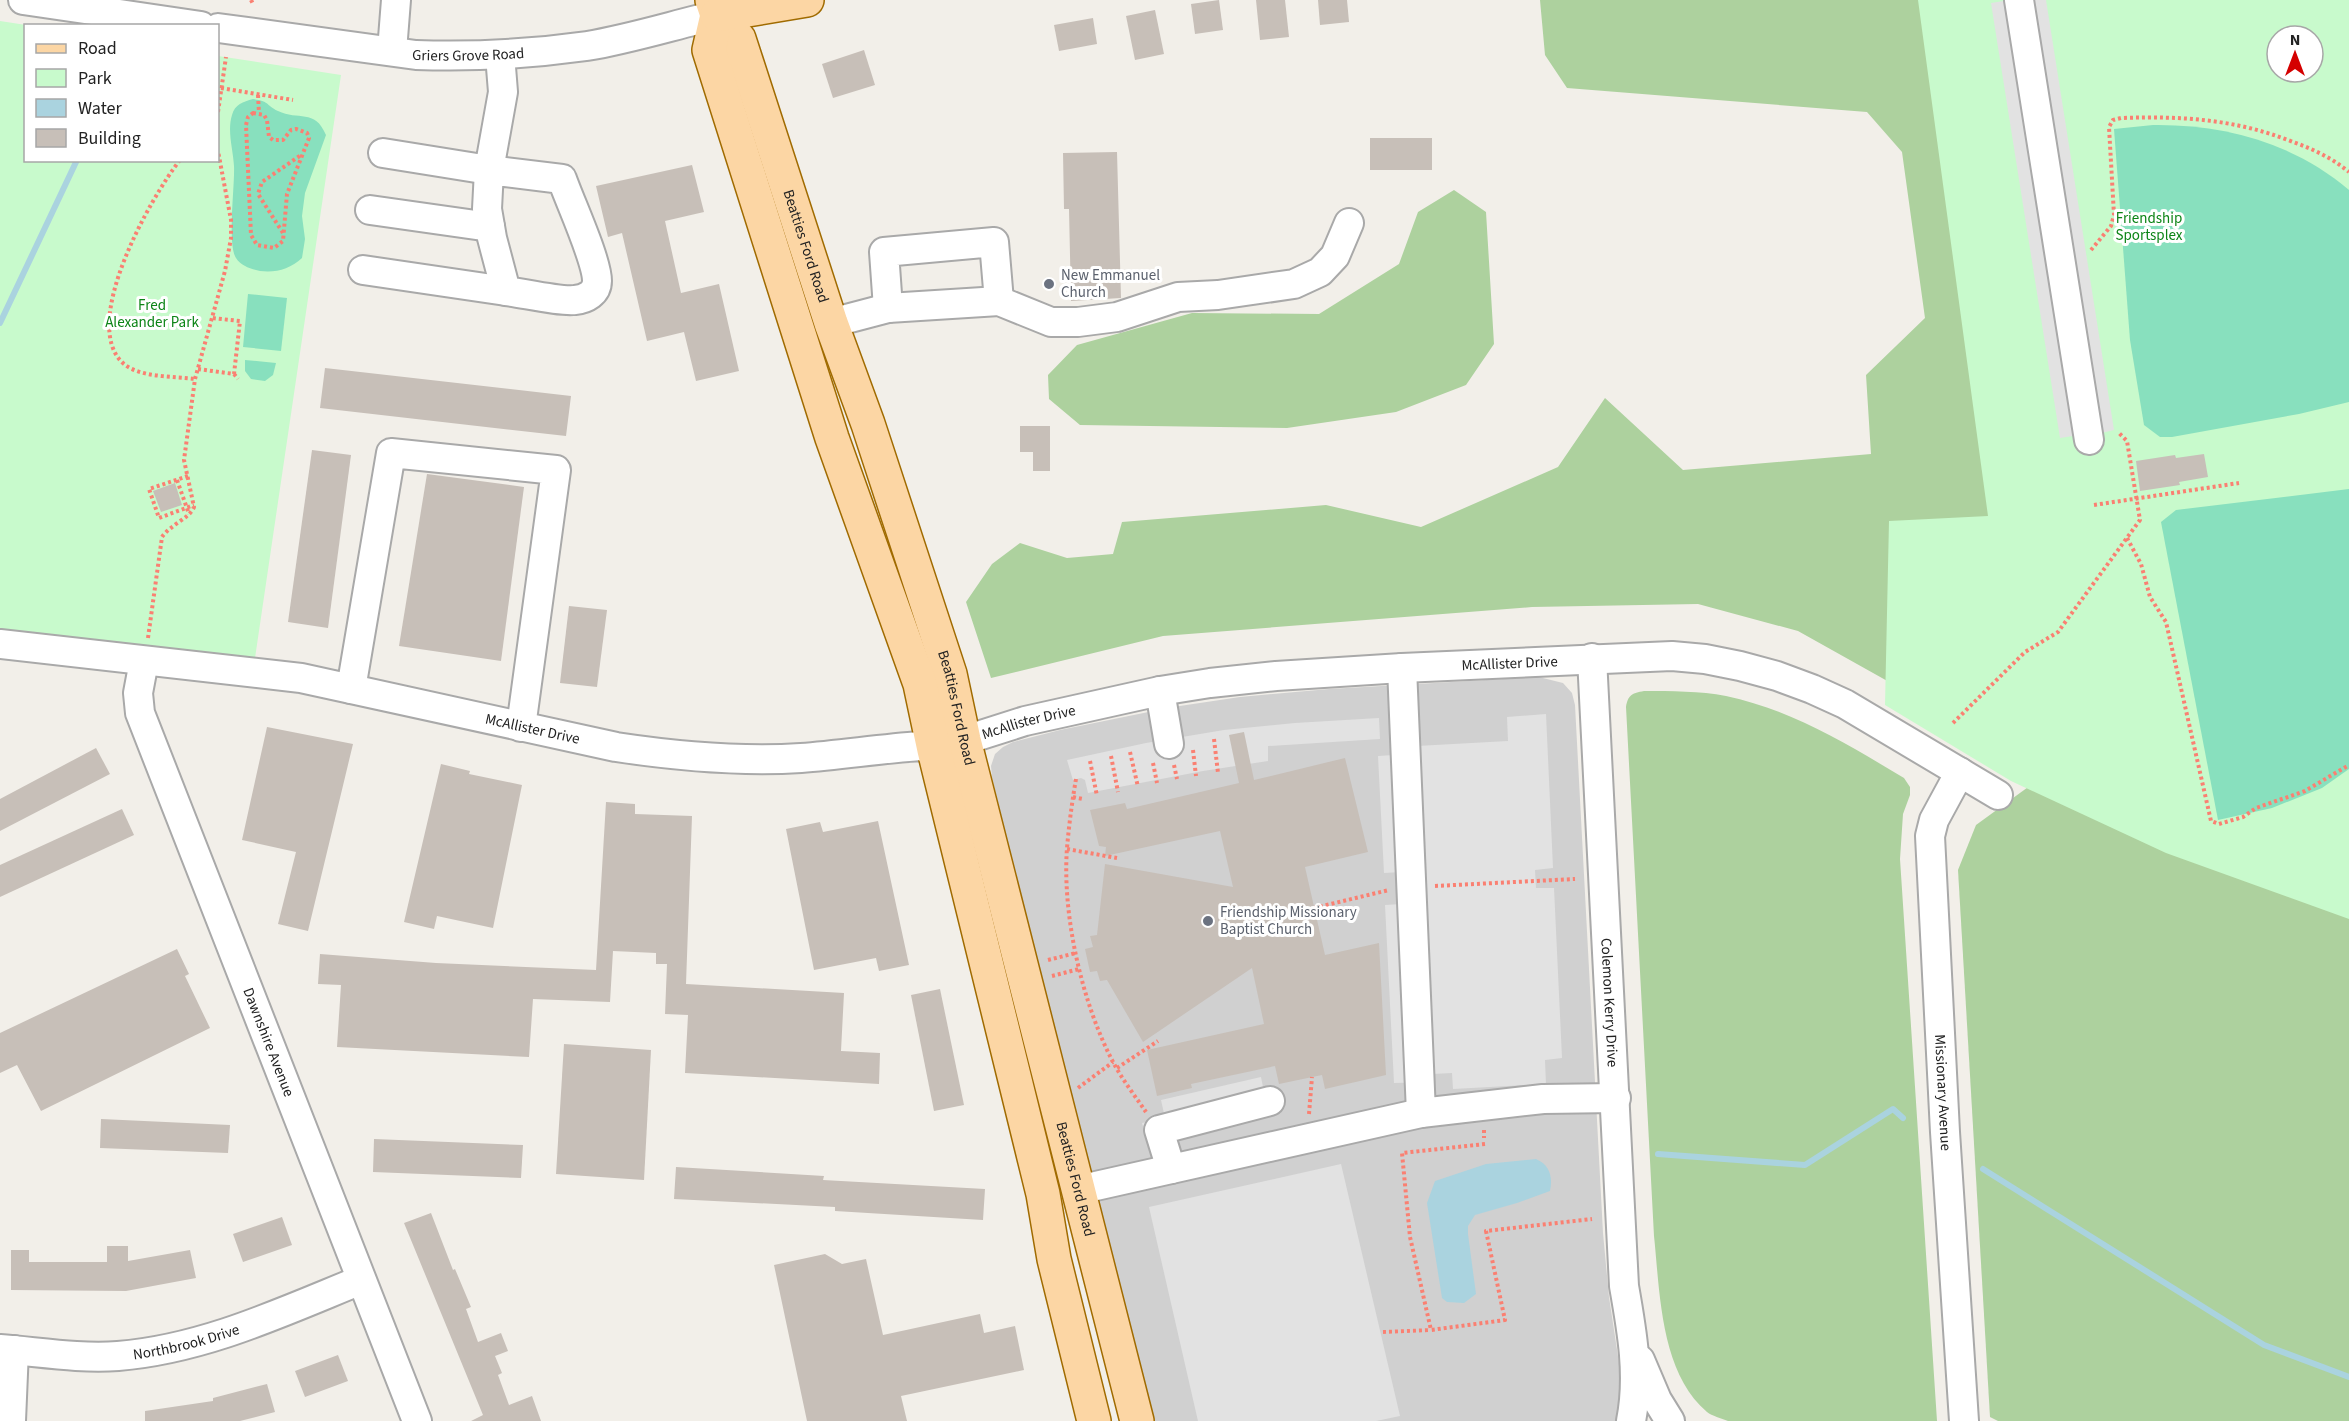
<svg xmlns="http://www.w3.org/2000/svg" width="2349" height="1421" font-family="'Source Sans 3',sans-serif">
<rect width="100%" height="100%" fill="#f2efe9"/>
<polygon fill="#d0d0d0" points="1539,677 1563,683 1572,693 1575,705 1603,1233 1609,1297 1621,1376 1620,1421 1146,1421 1136,1385 992,777 991,766 995,754 1003,747 1013,742 1060,730 1173,707 1240,697 1329,689"/>
<g fill="#add19e">
<polygon points="1540,0 1977,0 2050,459 1907,692 1798,631 1698,604 1532,607 1163,636 991,678 966,602 992,564 1020,543 1067,558 1113,554 1122,522 1326,505 1421,527 1558,467 1605,398 1683,470 1871,454 1866,375 1925,318 1902,152 1867,112 1567,88 1545,55"/>
<polygon points="1454,190 1486,212 1494,344 1466,385 1396,412 1287,428 1080,425 1049,399 1048,375 1077,345 1192,313 1319,314 1399,264 1418,212"/>
<path d="M1644,691C1671,691 1700,691 1726,696C1792,710 1847,744 1904,778L1910,787V795L1903,814L1900,859L1937,1421H1728C1721,1418 1712,1416 1707,1412C1660,1372 1660,1292 1654,1236L1626,707C1628,695 1632,693 1644,691Z"/>
<polygon points="2053,769 2349,899 2349,1421 1998,1421 1990,1417 1958,870 1976,825"/>
</g>
<g fill="#c8facc" fill-rule="evenodd">
<path d="M1918,0H2349V919L2166,853L2011,781L1885,705L1889,521L1988,516ZM2277,36H2313V72H2277Z"/>
<polygon points="0,21 26,25 26,160 218,160 218,56 341,75 255,658 0,630"/>
</g>
<g fill="#88e0be">
<path d="M253,99C269,101 265,104 278,111C298,121 315,108 326,135L305,193L302,216L305,239L302,258C290,269 276,273 260,271C251,269 241,266 236,258C227,244 235,185 234,166C233,149 227,131 232,115C235,104 243,102 253,99Z"/>
<path d="M2153,125C2224,124 2294,143 2349,190V402L2299,414L2172,437H2160L2144,425L2130,340L2114,129Z"/>
<polygon points="248,294 287,298 281,351 243,347"/>
<polygon points="245,360 276,363 273,375 265,381 251,379 245,371"/>
<polygon points="2349,489 2349,769 2322,788 2272,808 2218,820 2161,522 2176,510"/>
</g>
<g fill="#e2e2e2">
<polygon points="2010,0 2046,0 2114,430 2077,439 2073,436 2060,438 1991,3"/>
<polygon points="1546,714 1553,868 1535,870 1536,888 1554,888 1562,1058 1545,1060 1546,1084 1453,1089 1452,1073 1432,1074 1432,1082 1394,1083 1385,905 1402,904 1401,872 1384,873 1378,756 1393,755 1417,746 1508,741 1507,717"/>
<polygon points="1379,718 1380,739 1268,746 1268,761 1203,771 1088,793 1085,780 1081,778 1073,780 1067,760 1146,743 1224,730 1295,723"/>
<polygon points="1261,1077 1264,1092 1275,1093 1281,1113 1179,1138 1176,1140 1174,1148 1151,1154 1142,1123 1165,1118 1161,1100"/>
<polygon points="1341,1164 1400,1416 1376,1421 1198,1421 1149,1207"/>
</g>
<path fill="#aad3df" d="M1536,1159C1550,1165 1553,1177 1550,1191L1517,1203L1475,1215L1468,1226V1234L1476,1294L1464,1303L1447,1302L1442,1298L1427,1203L1435,1181L1486,1164Z"/>
<g fill="none" stroke-linecap="round" stroke-linejoin="round">
<g stroke="#aad3df" stroke-width="6">
<polyline points="0,323 77,160"/>
<polyline points="1658,1154 1805,1165 1893,1109 1903,1118"/>
<polyline points="1983,1169 2264,1345 2349,1377"/>
</g>
</g>
<g fill="#c7bfb8">
<polygon points="1219,0 1223,30 1195,34 1191,4"/>
<polygon points="1256,0 1285,0 1289,37 1260,40"/>
<polygon points="1318,0 1347,0 1349,22 1320,25"/>
<polygon points="1155,10 1164,54 1135,60 1126,16"/>
<polygon points="1093,18 1097,44 1059,51 1054,25"/>
<polygon points="864,50 875,85 833,98 822,64"/>
<rect x="1370" y="138" width="62" height="32"/>
<polygon points="1117,152 1121,298 1071,301 1069,209 1064,209 1063,153"/>
<polygon points="692,165 704,212 665,221 681,293 719,284 739,371 696,381 684,332 647,341 622,233 608,237 596,186"/>
<polygon points="325,368 571,396 566,436 320,408"/>
<polygon points="1020,426 1050,426 1050,471 1033,471 1033,452 1020,452"/>
<polygon points="312,450 351,455 328,628 288,622"/>
<polygon points="2204,454 2208,477 2179,482 2180,485 2140,491 2136,461 2175,455 2176,458"/>
<polygon points="427,474 524,487 501,661 399,646"/>
<polygon points="175,483 182,505 161,512 153,491"/>
<polygon points="569,606 607,610 597,687 560,683"/>
<polygon points="267,727 353,744 308,931 278,924 296,852 242,840"/>
<polygon points="1244,732 1254,780 1345,758 1368,852 1305,867 1325,955 1379,943 1386,1075 1325,1089 1322,1075 1279,1084 1275,1066 1191,1084 1192,1088 1157,1096 1147,1050 1264,1024 1252,968 1143,1042 1107,980 1100,981 1097,971 1090,972 1085,949 1093,947 1090,936 1097,935 1105,864 1233,887 1220,831 1105,856 1106,847 1099,846 1090,810 1125,803 1127,809 1239,783 1229,735"/>
<polygon points="96,748 110,774 0,831 0,799"/>
<polygon points="441,764 470,771 469,774 522,785 493,928 437,916 434,929 404,922"/>
<polygon points="606,802 635,804 635,814 692,816 686,984 844,993 841,1051 880,1053 879,1084 685,1073 688,1015 665,1014 667,964 656,964 656,953 613,951 610,1002 533,999 529,1057 337,1047 341,985 318,984 320,954 436,963 596,970"/>
<polygon points="122,809 134,835 0,897 0,865"/>
<polygon points="878,821 909,965 879,971 876,958 814,970 786,829 820,822 823,832"/>
<polygon points="177,949 189,974 185,976 210,1028 41,1111 17,1065 0,1073 0,1033"/>
<polygon points="940,989 964,1105 934,1111 911,995"/>
<polygon points="564,1044 651,1050 644,1180 556,1174"/>
<polygon points="101,1119 230,1125 228,1153 100,1148"/>
<polygon points="374,1139 523,1145 521,1178 373,1172"/>
<polygon points="676,1167 824,1176 823,1180 985,1189 983,1220 835,1211 835,1207 674,1199"/>
<polygon points="431,1213 453,1270 455,1269 471,1307 466,1309 478,1342 501,1333 508,1351 495,1356 502,1373 498,1375 509,1405 532,1396 541,1421 471,1421 483,1415 404,1223"/>
<polygon points="282,1217 292,1245 243,1262 233,1234"/>
<polygon points="107,1246 128,1246 128,1261 190,1250 196,1278 126,1291 11,1290 11,1250 29,1250 29,1262 107,1262"/>
<polygon points="825,1254 842,1264 866,1259 883,1335 980,1314 984,1333 1015,1326 1024,1370 901,1396 907,1421 807,1421 774,1265"/>
<polygon points="338,1355 348,1381 305,1397 295,1371"/>
<polygon points="267,1384 275,1412 240,1421 145,1421 145,1411 213,1401 213,1398"/>
</g>
<g fill="none" stroke-linecap="round" stroke-linejoin="round">
<defs>
<g id="minor">
<polyline points="23,0 201,26"/>
<polyline points="2019,0 2089,440"/>
<path id="s1" d="M218,28L416,55C473,57 530,54 587,46C630,39 674,25 717,15"/>
<polyline points="392,51 396,0"/>
<polyline points="383,153 489,170 503,92 500,55"/>
<path d="M489,170L562,179C570,202 597,260 597,281C597,293 586,299 575,300C560,302 523,293 506,291L492,238L487,209Z"/>
<polyline points="370,210 490,227"/>
<polyline points="363,270 506,291"/>
<polyline points="888,308 884,252 994,242 999,301"/>
<polyline points="831,323 888,308 999,301 1051,322 1078,322 1117,317 1178,297 1218,295 1294,284 1320,272 1335,256 1349,223"/>
<path id="s2" d="M0,644L301,678L616,747C676,756 739,762 801,758C840,755 880,749 920,746L934,750L1025,721L1160,691L1210,683L1276,676L1402,668L1672,656L1705,659L1740,666L1777,676L1812,689L1845,704L1998,795"/>
<path id="s3" d="M1592,658L1624,1286C1632,1331 1640,1376 1631,1421"/>
<path id="s4" d="M144,661L138,693L140,713L417,1421"/>
<polyline points="1402,668 1421,1113 1543,1099 1616,1098"/>
<polyline points="351,689 391,453 556,470 521,727"/>
<polyline points="1160,691 1169,744"/>
<path id="s5" d="M1960,772L1934,820L1930,836L1945,1132L1964,1421"/>
<polyline points="1171,1169 1159,1130 1270,1101"/>
<polyline points="1078,1190 1421,1113"/>
<path id="s6" d="M0,1349C39,1352 80,1359 118,1356C204,1349 282,1312 361,1280"/>
<polyline points="1640,1360 1657,1400 1670,1421"/>
<polyline points="11,1421 14,1350"/>
</g>
<g id="major">
<path id="s7" d="M712,0L717,15L739,39L831,323L868,424L950,674L964,740L1137,1421"/>
<polyline points="717,15 709,50 832,438 920,684 934,750 1043,1194 1054,1259 1094,1421"/>
<polyline points="717,15 807,0"/>
</g>
</defs>
<use href="#minor" stroke="#a9a9a9" stroke-width="32"/>
<use href="#major" stroke="#a06b00" stroke-width="36"/>
<g stroke="#fa8072" stroke-width="4" stroke-dasharray="3 3" stroke-linecap="butt">
<polyline points="251,0 253,4"/>
<polyline points="221,88 293,100"/>
<polyline points="258,95 259,113"/>
<polyline points="218,112 226,57"/>
<polygon points="253,113 264,115 267,120 269,137 273,140 283,140 291,130 296,129 307,133 309,138 287,194 283,241 274,248 257,245 251,235 246,125 248,117"/>
<path d="M180,160C151,197 78,325 124,364C141,378 174,376 195,379"/>
<polyline points="283,233 258,194 262,182 301,155"/>
<path d="M2091,250L2111,226L2114,215L2109,127L2113,120L2121,118C2183,116 2235,119 2293,142C2313,149 2332,158 2349,172"/>
<polyline points="198,369 234,374 240,321 212,318"/>
<polyline points="234,374 238,379"/>
<polyline points="188,476 149,489 159,518 194,505"/>
<polyline points="177,480 189,514"/>
<polyline points="2094,505 2239,483"/>
<polyline points="2127,538 2141,564 2150,597 2166,622 2211,821 2219,824 2243,817 2256,808 2305,791 2349,765"/>
<path d="M148,638L162,537C170,525 190,518 194,507L184,460L195,379L225,271L231,238V220L218,151"/>
<polyline points="1953,723 2025,652 2058,632 2140,520 2127,441 2119,433"/>
<polyline points="1214,739 1218,773"/>
<polyline points="1193,750 1196,776"/>
<polyline points="1130,752 1138,787"/>
<polyline points="1111,756 1118,792"/>
<polyline points="1090,761 1097,796"/>
<polyline points="1153,763 1157,783"/>
<polyline points="1174,765 1177,779"/>
<path d="M1076,779C1072,802 1069,825 1067,848C1062,915 1082,1003 1113,1062C1122,1079 1135,1096 1146,1112"/>
<polyline points="1073,797 1083,799"/>
<polyline points="1067,849 1117,858"/>
<polyline points="1435,886 1575,879"/>
<polyline points="1314,908 1389,890"/>
<polyline points="1048,960 1076,953"/>
<polyline points="1052,976 1079,969"/>
<polyline points="1117,1068 1158,1041"/>
<polyline points="1078,1088 1113,1062"/>
<polyline points="1309,1114 1312,1077"/>
<polyline points="1484,1130 1484,1138"/>
<polyline points="1485,1144 1402,1153 1410,1237 1431,1330 1505,1320 1486,1231 1592,1219"/>
<polyline points="1383,1332 1431,1330"/>
</g>
<use href="#minor" stroke="#fff" stroke-width="28"/>
<use href="#major" stroke="#fcd6a4" stroke-width="33"/>
</g>
<g fill="#6b7280" stroke="#fff" stroke-width="2">
<circle cx="1049" cy="284" r="6"/>
<circle cx="1208" cy="921" r="6"/>
</g>
<g text-anchor="middle" dominant-baseline="central" stroke-width="6" stroke-linejoin="round" paint-order="stroke">
<g font-size="15" fill="#222" stroke="#fff">
<text stroke="none"><textPath href="#s1" startOffset="252">Griers Grove Road</textPath></text>
<text stroke="none"><textPath href="#s7" startOffset="266">Beatties Ford Road</textPath></text>
<text stroke="none"><textPath href="#s2" startOffset="1530">McAllister Drive</textPath></text>
<text stroke="none"><textPath href="#s7" startOffset="752">Beatties Ford Road</textPath></text>
<text stroke="none"><textPath href="#s2" startOffset="1044">McAllister Drive</textPath></text>
<text stroke="none"><textPath href="#s2" startOffset="540">McAllister Drive</textPath></text>
<text stroke="none"><textPath href="#s3" startOffset="345">Colemon Kerry Drive</textPath></text>
<text stroke="none"><textPath href="#s4" startOffset="406">Dawnshire Avenue</textPath></text>
<text stroke="none"><textPath href="#s5" startOffset="328">Missionary Avenue</textPath></text>
<text stroke="none"><textPath href="#s7" startOffset="1238">Beatties Ford Road</textPath></text>
<text stroke="none"><textPath href="#s6" startOffset="188">Northbrook Drive</textPath></text>
</g>
<g font-size="15" fill="#0c8416" stroke="#fff">
<text x="2149" y="218">Friendship<tspan x="2149" dy="17">Sportsplex</tspan></text>
<text x="152" y="305">Fred<tspan x="152" dy="17">Alexander Park</tspan></text>
</g>
<g font-size="15" fill="#5b616d" stroke="#fff" text-anchor="start">
<text x="1061" y="275">New Emmanuel<tspan x="1061" dy="17">Church</tspan></text>
<text x="1220" y="912">Friendship Missionary<tspan x="1220" dy="17">Baptist Church</tspan></text>
</g>
</g>
<rect x="24" y="24" width="195" height="138" fill="#ffffff" stroke="#a7a7a7" stroke-width="1.5"/>
<rect x="36" y="44" width="30" height="9" fill="#fcd6a4" stroke="#a7a7a7" stroke-width="1.5"/>
<text x="78" y="54" font-size="18" fill="#222222">Road</text>
<rect x="36" y="69" width="30" height="18" fill="#c8facc" stroke="#a7a7a7" stroke-width="1.5"/>
<text x="78" y="84" font-size="18" fill="#222222">Park</text>
<rect x="36" y="99" width="30" height="18" fill="#aad3df" stroke="#a7a7a7" stroke-width="1.5"/>
<text x="78" y="114" font-size="18" fill="#222222">Water</text>
<rect x="36" y="129" width="30" height="18" fill="#c7bfb8" stroke="#a7a7a7" stroke-width="1.5"/>
<text x="78" y="144" font-size="18" fill="#222222">Building</text>
<g transform="translate(2295 54)"><circle r="28" fill="#ffffff" stroke="#a7a7a7" stroke-width="1.5"/>
<path d="M0-4.5L10 22L0 15L-10 22Z" fill="#d40000"/>
<text y="-9" font-size="16" font-weight="bold" text-anchor="middle" fill="#222222">N</text>
</g>
</svg>
